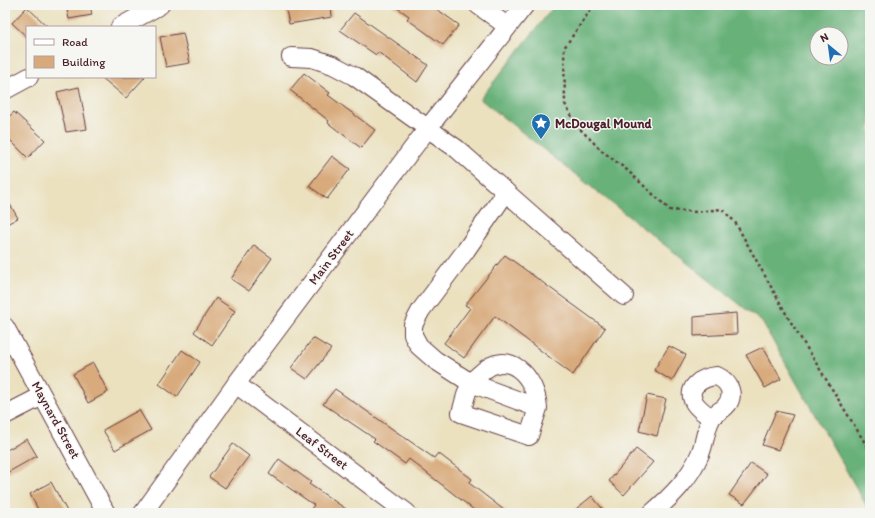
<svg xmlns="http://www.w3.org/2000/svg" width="875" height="518" font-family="Itim,sans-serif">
<rect width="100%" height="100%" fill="#f6f6f2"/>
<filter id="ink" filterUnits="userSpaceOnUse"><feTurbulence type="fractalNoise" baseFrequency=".025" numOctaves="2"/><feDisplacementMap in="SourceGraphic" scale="8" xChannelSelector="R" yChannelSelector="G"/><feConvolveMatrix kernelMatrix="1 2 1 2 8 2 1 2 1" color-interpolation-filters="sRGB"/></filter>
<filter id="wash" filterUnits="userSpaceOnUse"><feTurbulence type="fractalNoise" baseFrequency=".012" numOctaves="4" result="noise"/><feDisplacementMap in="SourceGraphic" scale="16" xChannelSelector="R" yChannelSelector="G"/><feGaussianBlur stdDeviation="0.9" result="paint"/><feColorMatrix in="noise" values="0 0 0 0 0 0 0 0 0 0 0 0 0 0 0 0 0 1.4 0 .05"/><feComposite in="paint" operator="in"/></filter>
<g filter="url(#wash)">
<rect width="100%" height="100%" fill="#ebe1bf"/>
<path fill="#67b179" stroke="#586852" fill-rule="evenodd" d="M555,5H870V512L762,322L480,99ZM817,34H841V58H817Z"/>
<g id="blocks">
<g fill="#d8aa7b">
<polygon points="66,5 90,5 92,15 69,19"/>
<polygon points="285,5 331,5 332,17 289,24"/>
<polygon points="393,5 431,5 459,25 443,45 407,19 409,16"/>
<polygon points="27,7 48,27 27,27 27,37 12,23"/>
<polygon points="354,13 428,65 417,82 378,52 376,55 340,30"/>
<polygon points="183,33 190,63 166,67 160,37"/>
<polygon points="304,73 330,93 328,95 375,130 361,148 328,123 329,121 290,90"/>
<polygon points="101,77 145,77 126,98"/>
<polygon points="79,87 87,129 66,132 57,92"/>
<polygon points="14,112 45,140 28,158 5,135 5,120"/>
<polygon points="332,156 350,169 327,199 309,186"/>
<polygon points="5,196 18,218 5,225"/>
<polygon points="254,245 272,258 249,291 231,279"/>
<polygon points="505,255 605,328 573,375 495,316 464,358 444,343 470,308 465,305"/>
<polygon points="216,298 235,311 212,345 194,332"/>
<polygon points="736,313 737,334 694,336 694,317"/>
<polygon points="313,338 331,349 307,379 291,368"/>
<polygon points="669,346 686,355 672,381 654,370"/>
<polygon points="763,347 781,379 765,388 746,355"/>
<polygon points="182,350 200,362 177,397 159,384"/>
<polygon points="93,363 108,392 88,403 73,374"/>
<polygon points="335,389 434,458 438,453 472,479 469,483 508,513 478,513 409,459 405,464 373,441 375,439 323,404"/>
<polygon points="647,395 666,399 657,436 639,431"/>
<polygon points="139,410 151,430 115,450 103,430"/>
<polygon points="776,411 793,415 778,450 762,445"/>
<polygon points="27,439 37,456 5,474 5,451"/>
<polygon points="233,444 249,456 225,488 209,477"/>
<polygon points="636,449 653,462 624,495 609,481"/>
<polygon points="279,459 311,482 309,484 352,513 308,513 314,505 269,474"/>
<polygon points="751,463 767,474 744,504 729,495"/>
<polygon points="51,482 68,513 40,513 30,494"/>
<polygon points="592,496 606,513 571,513"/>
</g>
</g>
</g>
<g filter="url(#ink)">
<use href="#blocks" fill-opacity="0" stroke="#623c41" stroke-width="1"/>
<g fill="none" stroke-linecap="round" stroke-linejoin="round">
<defs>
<g id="minor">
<polyline points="478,5 507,26"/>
<polyline points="120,27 160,5"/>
<polyline points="291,57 312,58 333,65 354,76 457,149 624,296"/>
<polyline points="5,90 29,77"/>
<path d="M506,192L466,250L421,310L413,325V335L419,346L435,360L471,383L538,408C536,377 508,346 480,374C477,377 473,380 471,383C466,391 464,404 461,413L529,436L538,408"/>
<polyline points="5,327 106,513"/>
<polyline points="236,384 407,513"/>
<polyline points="5,415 42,396"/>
<polyline points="143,513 236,384 428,128 525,5"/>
<path d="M652,513C672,496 690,478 700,454C705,443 705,430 711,419C713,414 721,411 725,407C736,396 730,382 717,376C702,377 683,388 696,405C700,410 706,414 711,418"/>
</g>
</defs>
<use href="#minor" stroke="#623c41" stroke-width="20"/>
<polyline stroke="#623c41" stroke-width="2.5" stroke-dasharray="3 3" stroke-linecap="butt" points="594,5 564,48 565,104 577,126 602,151 627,170 670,210 696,212 722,209 735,222 789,319 870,451"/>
<use href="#minor" stroke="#fff" stroke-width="18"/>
</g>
</g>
<defs>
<symbol id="sight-pin" viewBox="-11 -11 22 30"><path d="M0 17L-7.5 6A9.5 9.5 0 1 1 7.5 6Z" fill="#1f6fb2" stroke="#f6f6f2"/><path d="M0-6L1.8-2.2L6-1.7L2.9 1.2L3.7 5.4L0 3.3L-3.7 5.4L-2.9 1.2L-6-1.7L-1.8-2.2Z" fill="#fff"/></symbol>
</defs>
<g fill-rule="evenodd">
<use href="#sight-pin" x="530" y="112" width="22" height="30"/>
</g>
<g text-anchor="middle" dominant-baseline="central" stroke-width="3" stroke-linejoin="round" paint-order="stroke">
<g font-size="13" font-weight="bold" fill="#4a1f2b" stroke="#f6f6f2" text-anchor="start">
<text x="555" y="123">McDougal Mound</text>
</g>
<g font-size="13" fill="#4a1f2b" stroke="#f6f6f2">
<text transform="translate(331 257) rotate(-53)">Main Street</text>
<text transform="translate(56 420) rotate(61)">Maynard Street</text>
<text transform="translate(322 448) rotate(37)">Leaf Street</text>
</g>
</g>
<rect width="875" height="518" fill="none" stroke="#f6f6f2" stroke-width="20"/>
<rect x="26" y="26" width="130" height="52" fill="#f6f6f2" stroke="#b1a0a2"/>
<rect x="34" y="39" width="20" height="6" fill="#ffffff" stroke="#b1a0a2"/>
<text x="62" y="46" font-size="12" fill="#4a1f2b">Road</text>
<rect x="34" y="56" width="20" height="12" fill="#d8aa7b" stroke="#b1a0a2"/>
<text x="62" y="66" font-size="12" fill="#4a1f2b">Building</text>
<g transform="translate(829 46) rotate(331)"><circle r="19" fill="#f6f6f2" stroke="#b1a0a2"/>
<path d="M0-3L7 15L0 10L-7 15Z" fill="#1f6fb2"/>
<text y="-6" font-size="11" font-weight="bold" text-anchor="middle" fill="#4a1f2b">N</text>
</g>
</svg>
